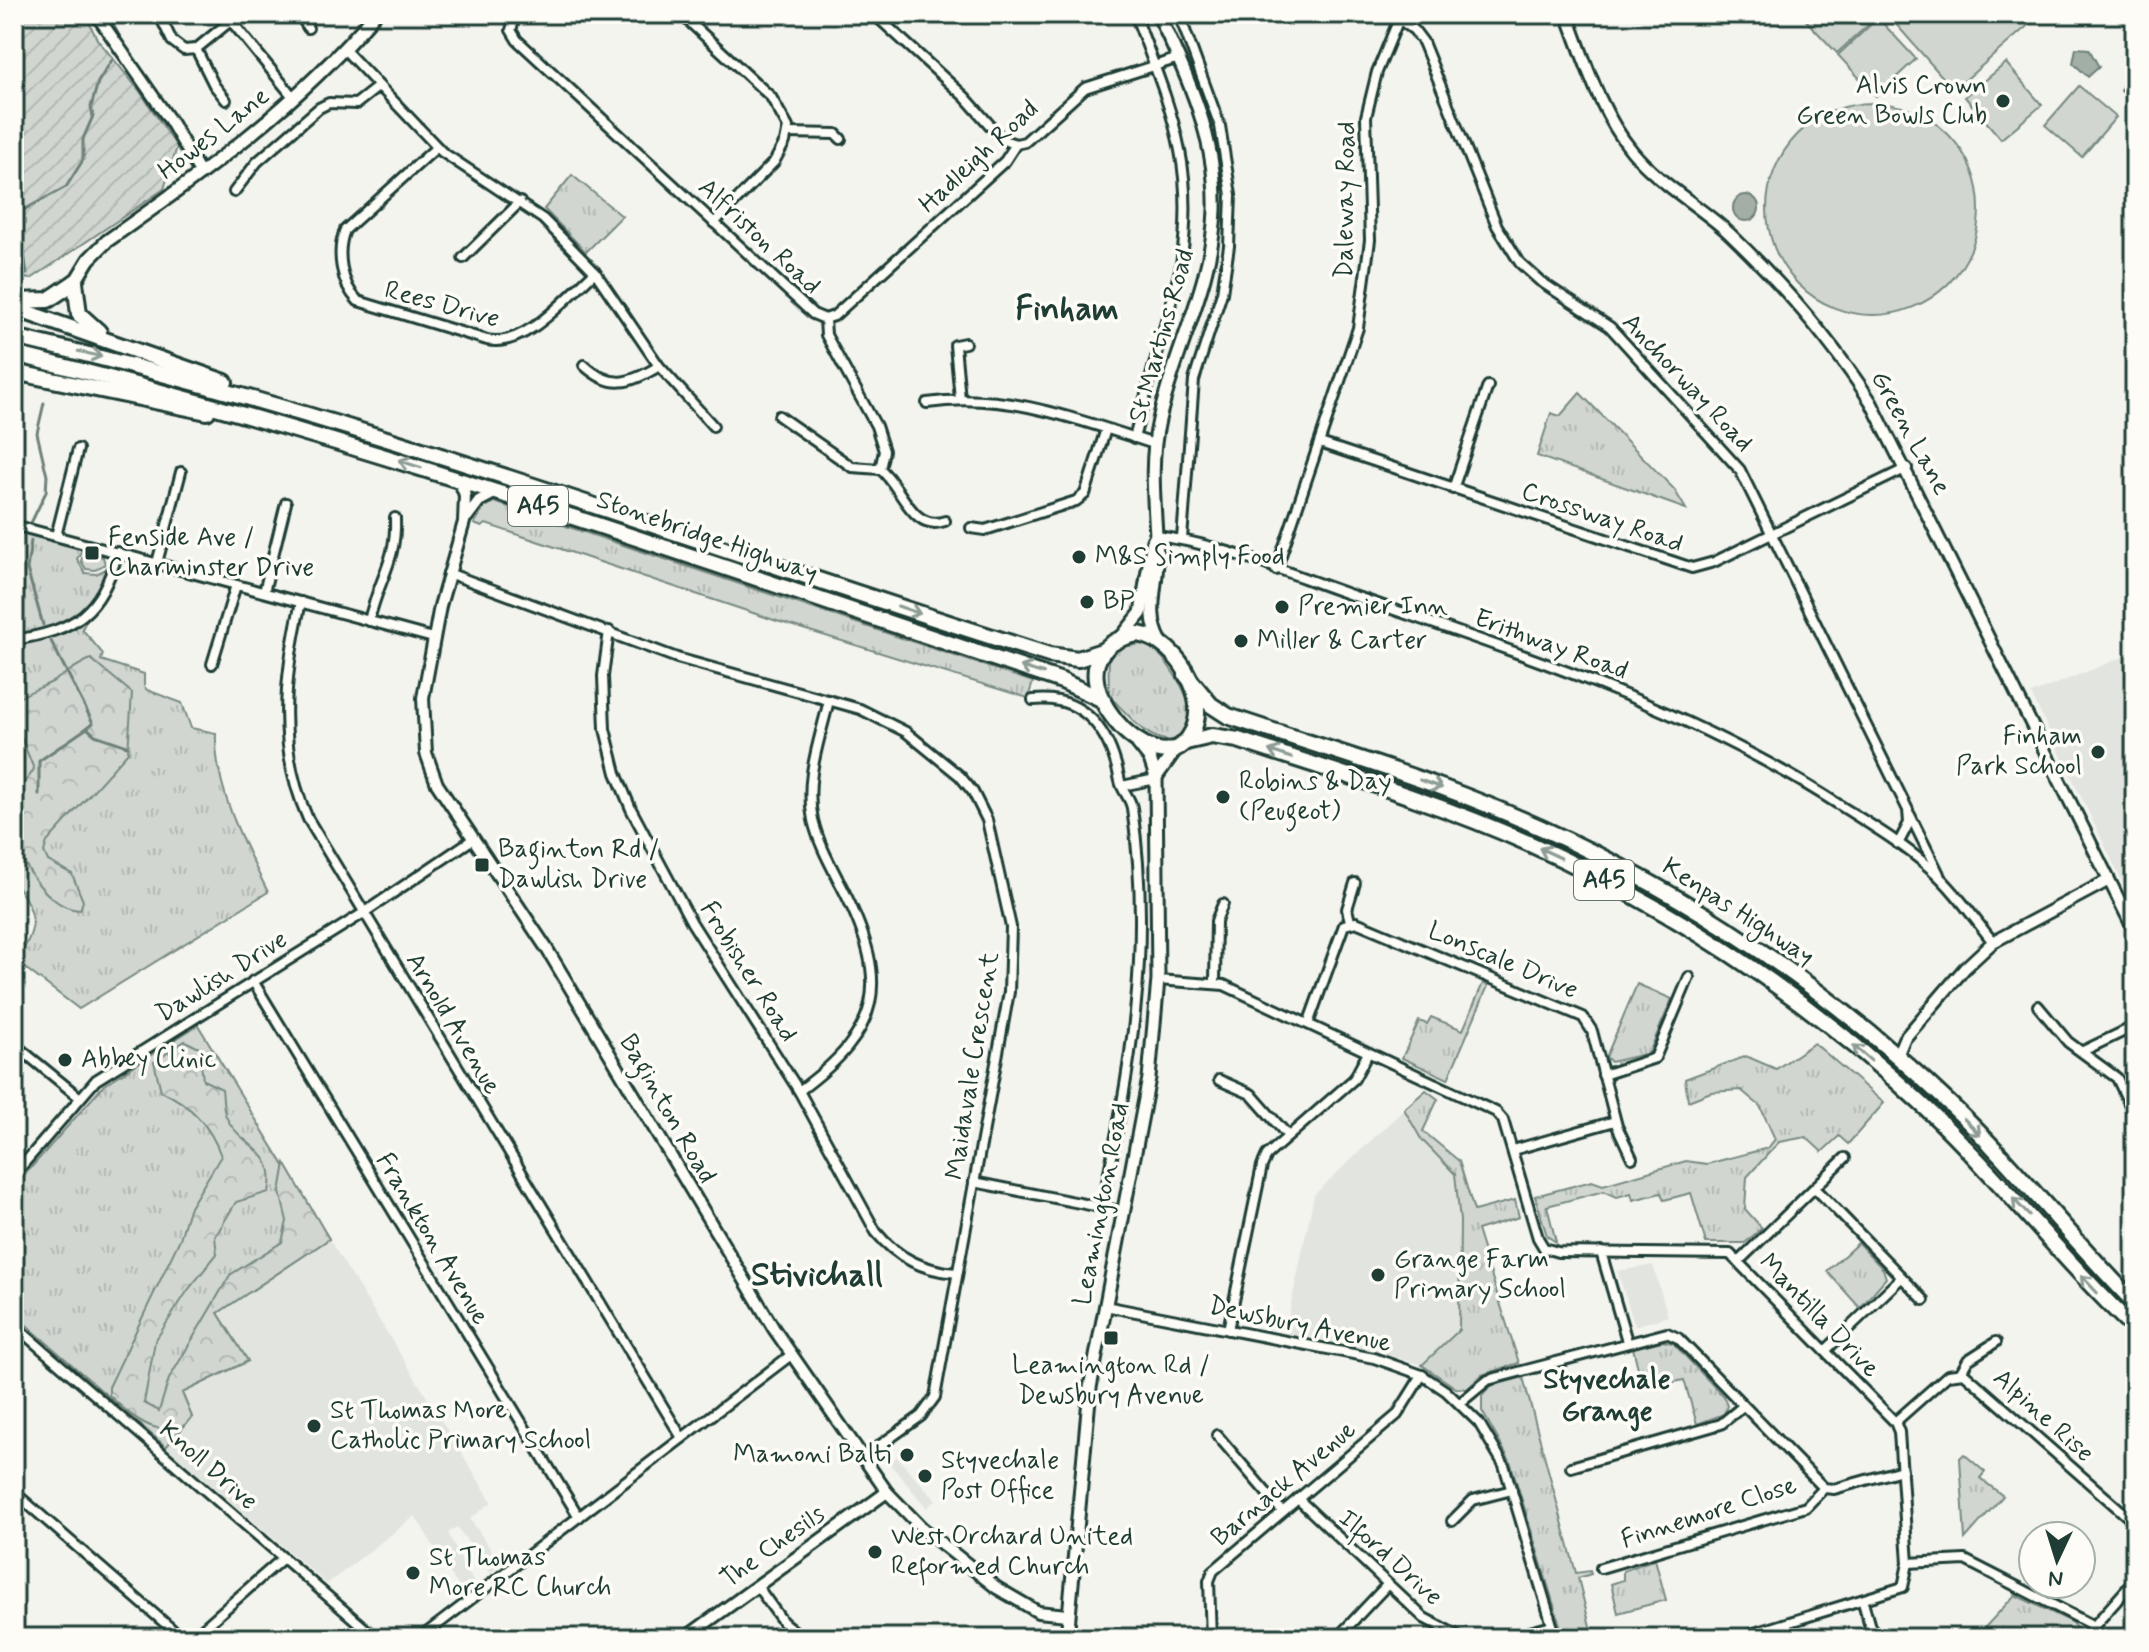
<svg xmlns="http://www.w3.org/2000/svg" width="2149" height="1652" font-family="Mynerve,sans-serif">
<defs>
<pattern id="grass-tufts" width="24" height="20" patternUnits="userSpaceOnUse" patternTransform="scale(2)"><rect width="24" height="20" fill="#d1d6d1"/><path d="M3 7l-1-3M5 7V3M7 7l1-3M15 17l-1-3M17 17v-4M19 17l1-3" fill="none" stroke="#b3b9b4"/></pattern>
<pattern id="forest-crowns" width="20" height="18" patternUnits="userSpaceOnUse" patternTransform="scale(2)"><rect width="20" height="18" fill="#d1d6d1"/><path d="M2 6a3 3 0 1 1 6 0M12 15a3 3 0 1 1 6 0" fill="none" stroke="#b3b9b4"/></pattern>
<pattern id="garden-furrows" width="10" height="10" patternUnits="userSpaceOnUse" patternTransform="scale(2)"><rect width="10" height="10" fill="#d1d6d1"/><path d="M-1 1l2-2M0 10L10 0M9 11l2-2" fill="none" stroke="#b3b9b4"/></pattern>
</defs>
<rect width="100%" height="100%" fill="#f4f4ef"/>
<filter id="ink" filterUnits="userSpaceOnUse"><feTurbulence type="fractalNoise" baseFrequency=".0125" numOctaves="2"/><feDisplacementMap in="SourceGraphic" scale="16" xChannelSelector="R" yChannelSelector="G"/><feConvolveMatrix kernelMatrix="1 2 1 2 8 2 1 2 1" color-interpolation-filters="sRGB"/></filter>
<g filter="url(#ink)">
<g fill="#e2e5df">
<polygon points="2135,652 2135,908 2031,694"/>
<polygon points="1404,1109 1421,1139 1455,1173 1460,1221 1459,1330 1422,1365 1355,1346 1285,1333 1314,1195"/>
<polygon points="329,1239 492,1502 470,1519 502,1565 490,1573 457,1527 448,1533 475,1585 463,1594 415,1516 327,1584 166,1447 192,1417 181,1393 218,1313"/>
<polygon points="1653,1265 1668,1316 1635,1326 1617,1271"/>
<polygon points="897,1457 936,1500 927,1508 889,1463"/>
</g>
<g fill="url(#grass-tufts)" stroke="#788a82" stroke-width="2">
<polygon points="572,175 622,216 586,252 544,209"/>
<polygon points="1580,393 1674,489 1686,509 1537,456 1551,413 1560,416"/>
<polygon points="494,502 1033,682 1028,698 777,621 486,524 482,527 474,524 484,508"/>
<path d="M14,525L83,548L77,559L85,573L96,574L114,565L82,629L103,654L101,660L144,674V686L147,690L182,703L191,728L216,733C214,787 244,845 268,892L79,1009L16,961C39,926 38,915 14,882Z"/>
<polygon points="84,552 103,557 105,564 95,570 86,569 81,561"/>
<path d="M1141,644C1159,649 1167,663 1176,677C1210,726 1175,770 1127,714C1122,709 1113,701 1111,695C1107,685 1109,668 1109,657L1122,647Z"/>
<polygon points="1483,983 1488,986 1448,1079 1402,1058 1419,1021 1427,1024 1431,1017 1463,1030"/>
<polygon points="1637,984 1672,999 1649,1053 1611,1062 1606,1057"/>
<polygon points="198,1025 329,1239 218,1313 248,1361 182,1393 192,1417 166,1447 14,1314 14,1187 104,1085"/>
<polygon points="1814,1043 1884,1103 1848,1144 1839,1136 1822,1152 1806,1137 1779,1142 1747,1177 1745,1209 1762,1228 1745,1243 1706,1243 1691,1193 1664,1200 1661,1193 1633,1200 1631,1193 1617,1197 1604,1191 1547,1206 1556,1242 1547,1236 1535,1196 1592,1181 1603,1185 1686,1161 1707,1164 1768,1148 1775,1139 1760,1106 1741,1090 1711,1092 1688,1101 1685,1079 1746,1056 1776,1069"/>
<polygon points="1426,1090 1438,1099 1423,1131 1459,1161 1474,1211 1515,1200 1519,1217 1477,1230 1519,1363 1482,1375 1467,1389 1456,1388 1422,1365 1459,1330 1460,1221 1455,1174 1421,1139 1404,1109"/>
<polygon points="1858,1243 1883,1269 1886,1278 1860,1308 1827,1271"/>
<polygon points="1662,1341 1673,1343 1724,1397 1727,1406 1724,1414 1697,1424 1684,1380 1651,1387 1649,1379 1641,1380 1633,1348"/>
<polygon points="1523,1377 1576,1573 1590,1571 1591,1574 1578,1578 1593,1638 1564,1638 1510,1461 1482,1411 1482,1396 1491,1386"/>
<polygon points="1964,1454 1985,1472 1980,1478 2003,1496 1965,1539 1960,1458"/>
<polygon points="1655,1559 1666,1600 1618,1613 1611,1584 1623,1580 1623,1571"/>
<polygon points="2015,1595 2072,1622 2077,1630 2075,1638 1975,1638"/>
</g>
<g fill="url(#forest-crowns)" stroke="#788a82" stroke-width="2">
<path d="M91,659L132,693L128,752L47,842L44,852L48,861L72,874L83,901L80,910C41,909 3,838 14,802C18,791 28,779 34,769L18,730L17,699C29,691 41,688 52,682C66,674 76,665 91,659Z"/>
<path d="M185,1041L199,1048L203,1080L222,1089C223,1097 223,1107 225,1114C239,1149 279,1147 269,1192L236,1202L215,1237L217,1254L188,1290L155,1341L144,1403L159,1411L169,1379L230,1275L282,1242L287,1221L280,1192L285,1163L329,1239L218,1313L248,1361L182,1393L192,1417L175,1436C164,1427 157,1430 146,1424C132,1417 120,1406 109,1395V1387L180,1239L189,1209L221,1156C210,1125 190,1104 161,1091L154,1062Z"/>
</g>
<polygon fill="url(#garden-furrows)" stroke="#788a82" stroke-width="2" points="14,14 85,14 97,39 139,90 177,147 164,189 31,279 14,277"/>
<g fill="#d1d6d1" stroke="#788a82" stroke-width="2">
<polygon points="1800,14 1874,14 1877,17 1837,53"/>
<polygon points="1887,14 2027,14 2033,21 1954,90"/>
<polygon points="1878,18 1916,59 1876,96 1838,55"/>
<polygon points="2006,63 2042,105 2001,139 1965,97"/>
<polygon points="2079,86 2116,117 2082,157 2045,125"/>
<circle cx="1873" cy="209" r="106"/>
</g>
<g fill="#a3aea7" stroke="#6e8179" stroke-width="2">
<polygon points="2076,48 2089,49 2099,67 2088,77 2073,63"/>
<polygon points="2125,77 2135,78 2135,103 2121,91"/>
<circle cx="1746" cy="208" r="13"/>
</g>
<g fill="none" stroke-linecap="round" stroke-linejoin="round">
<g stroke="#6e8179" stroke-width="3">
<polyline points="108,14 123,44"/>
<polyline points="27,274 18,213 66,187 83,160 83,139 93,116 91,107 98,82 112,60"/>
<polyline points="31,523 46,492 47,476 37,433 44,403"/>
<polyline points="31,541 27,569 43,625"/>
<polyline points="51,641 93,723 87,728 95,735 127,746"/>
<polyline points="39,794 39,761 87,728"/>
</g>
<defs>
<g id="minor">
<polyline points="159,14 172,41 184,50 196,49 214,85 226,100"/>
<polyline points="300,14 308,28"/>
<polyline points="516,14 511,30 517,40 813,314 825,319"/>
<polyline points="681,14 771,97 788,127 785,142 774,162 714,223"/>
<polyline points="874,14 965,97 1003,140 1016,144"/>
<polyline points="1179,14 1220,126 1231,195 1229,246 1222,293 1194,380 1182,539"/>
<polyline points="1399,19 1414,30 1423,42 1497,226 1520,263 1540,281 1610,327 1740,470 1908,810 1909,823 1898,844"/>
<polyline points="232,22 294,98"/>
<polyline points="196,49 239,14"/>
<polyline points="344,49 442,152 543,219 595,272 659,366 713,426"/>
<polyline points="788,133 836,134 841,139"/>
<path d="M437,147L345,230C336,252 341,284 358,301L487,340C525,349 568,296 595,272"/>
<polyline points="234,192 257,162 319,108 329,103 356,104 379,86"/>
<polyline points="463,258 520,202"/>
<polyline points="825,319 834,316 1005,161 1016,144 1025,142 1085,88 1179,58"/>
<path d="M584,365C611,390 630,384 659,366"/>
<polyline points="960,399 955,345 965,343"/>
<path d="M927,403C1007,391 1079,420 1154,444"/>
<polyline points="779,416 852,467 880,469 884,451 876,426 826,335 825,319"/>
<path d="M1134,438L1180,270C1198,166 1170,108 1135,14"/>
<polyline points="1320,443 1692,568 1714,562 1907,468"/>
<path d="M880,469C901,485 912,533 945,521"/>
<polyline points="1453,489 1488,386"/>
<polyline points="14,525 433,638"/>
<polyline points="971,528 985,530 1076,501 1085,494 1106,429"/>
<polyline points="56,536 78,449"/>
<path d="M1154,536C1216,541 1302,579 1363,599C1527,656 1693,710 1841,806C1871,825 1903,844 1930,868C1954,889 1973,917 1993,942"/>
<polyline points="157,563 181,472"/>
<polyline points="1276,570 1358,328 1370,240 1366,117 1377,72 1401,14"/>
<polyline points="448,573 677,658 860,709 906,732 960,776 973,792 987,820 1011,927 1009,992 935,1397 921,1416 862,1458"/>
<polyline points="264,592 286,503"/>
<path d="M301,602C284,677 276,747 308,819L682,1438"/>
<path d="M369,621C378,580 397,561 395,518"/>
<path d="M609,631L603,676L605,729L616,773L631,809L692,923L799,1091L876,1232C897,1258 925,1271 957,1273"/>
<path d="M14,640C76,630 100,614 118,552"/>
<polyline points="212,664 236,585"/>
<path d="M1033,700C1087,694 1111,735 1120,781C1122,791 1130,797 1132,808C1153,950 1130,1069 1102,1207"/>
<polyline points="1122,786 1156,779"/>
<polyline points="1910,815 1939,874"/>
<polyline points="1350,921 1347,909 1355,883"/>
<polyline points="1158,980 1224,985 1496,1112 1503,1120 1538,1238 1544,1248 1558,1252 1730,1254 1895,1422 1899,1432 1908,1563 1903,1587 1738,1638"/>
<polyline points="253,981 579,1517"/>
<polyline points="1215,982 1216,921 1223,904"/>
<polyline points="2038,1006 2068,1042 2117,1078 2135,1116"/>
<polyline points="1308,1024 1344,925 1356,922 1583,1017 1592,1031 1617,1126 1632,1158"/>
<polyline points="14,1044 79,1097"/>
<polyline points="2083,1051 2135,1026"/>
<polyline points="1603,1075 1655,1058 1689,977"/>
<polyline points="1219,1080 1251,1094 1288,1136"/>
<path d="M799,1091C882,1030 890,984 845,893C833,869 819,846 813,820C804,779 820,740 829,700"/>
<polyline points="1513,1150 1615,1121"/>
<polyline points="14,1175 96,1080 362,914 473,839"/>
<polyline points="974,1182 1125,1212"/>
<polyline points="1815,1188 1924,1300"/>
<polyline points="1601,1252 1627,1341"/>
<polyline points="1739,1261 1845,1158"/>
<polyline points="1105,1306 1374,1358 1422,1375 1446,1391 1479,1423 1504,1465 1556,1638"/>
<polyline points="14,1325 376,1638"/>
<polyline points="1228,1330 1262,1166 1267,1155 1354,1079 1368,1053"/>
<polyline points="1825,1351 1901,1278"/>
<polyline points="1961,1372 1968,1360 1996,1342"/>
<polyline points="1460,1403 1488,1380 1667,1333 1678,1338 1824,1488 1834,1489 1902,1470"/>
<polyline points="1895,1422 1948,1375 1964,1373 2135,1523"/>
<polyline points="1217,1435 1282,1511"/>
<polyline points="1571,1467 1721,1424 1743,1406"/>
<polyline points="14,1492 182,1638"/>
<polyline points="1298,1499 1424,1618 1462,1638"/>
<polyline points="1452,1521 1473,1500 1512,1490"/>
<polyline points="1908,1563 1965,1560 2094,1626 2135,1580"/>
<polyline points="1601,1568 1806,1507 1824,1488"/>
<polyline points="757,1586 783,1622 803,1638"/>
<polyline points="1863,1602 1870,1627 1881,1638"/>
<polyline points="192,1638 283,1558"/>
<polyline points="420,1638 791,1355"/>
<polyline points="1211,1638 1209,1581 1213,1571 1397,1415 1422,1375"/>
<polyline points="1337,1638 1387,1585"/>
<polyline points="1508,1638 1552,1626"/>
<polyline points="2083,1638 2094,1626"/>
</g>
<g id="tertiary">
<polyline points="96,14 171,122 201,174"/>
<path d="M1567,14C1585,61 1600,112 1632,151C1659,184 1700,206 1730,234C1783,285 1831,340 1871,402L2135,932"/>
<polyline points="459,480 465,495 464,522 440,606 423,698 426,753 437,784 547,949 774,1329 887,1492 922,1528 997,1588 1038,1612 1067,1615"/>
<polyline points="467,517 479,501 496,492"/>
<polyline points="1897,1056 1904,1039 1965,968 1993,942 2109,880"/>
<polyline points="685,1638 887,1492"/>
</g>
<g id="secondary">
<path d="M1158,14C1188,77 1217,139 1215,210C1212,286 1175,348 1159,420C1148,467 1156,512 1157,559C1157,588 1145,614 1161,642"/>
<path d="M75,282L89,259L107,241C204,173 298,105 375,14"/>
<polyline points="1121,638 1141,613 1153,540"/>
<polyline points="1156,777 1176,749"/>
<polyline points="1067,1638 1090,1388 1149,1078 1158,980 1156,777 1150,759 1138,744"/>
</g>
<g id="trunk">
<polyline points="75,282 79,314 99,332"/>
<polyline points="14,301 48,300 75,282"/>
<polyline points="14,308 225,382"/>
<path d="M14,337C366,418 704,547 1049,655L1078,659L1105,650"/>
<path d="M14,354C370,440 715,566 1062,681L1103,700"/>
<polyline points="14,372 207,412"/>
<path d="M1138,634C1180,640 1219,711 1183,744C1143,781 1037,652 1138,634Z"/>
<path d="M1186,675L1211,705L1228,716C1314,745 1401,770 1485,804C1657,873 1816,976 1950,1104C2016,1166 2071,1239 2135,1303"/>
<path d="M1186,742L1212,736L1238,740C1335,772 1434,801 1528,843C1675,909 1810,999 1928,1110C2001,1179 2062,1260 2135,1329"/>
</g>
</defs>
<use href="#minor" stroke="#1f3d34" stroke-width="14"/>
<use href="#tertiary" stroke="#1f3d34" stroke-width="16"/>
<use href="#secondary" stroke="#1f3d34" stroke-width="17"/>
<use href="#trunk" stroke="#1f3d34" stroke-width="20"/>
<use href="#minor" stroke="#fdfcf7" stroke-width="8"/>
<use href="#tertiary" stroke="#fdfcf7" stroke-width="10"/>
<use href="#secondary" stroke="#fdfcf7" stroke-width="11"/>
<use href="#trunk" stroke="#fdfcf7" stroke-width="14"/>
</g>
<defs><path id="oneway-shaft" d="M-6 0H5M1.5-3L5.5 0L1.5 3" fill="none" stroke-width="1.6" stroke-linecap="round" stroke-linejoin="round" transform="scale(2)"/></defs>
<g stroke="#8e9c96">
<use href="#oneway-shaft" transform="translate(90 354) rotate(13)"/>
<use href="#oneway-shaft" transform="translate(410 464) rotate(-162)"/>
<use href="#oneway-shaft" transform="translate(909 610) rotate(19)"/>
<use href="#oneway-shaft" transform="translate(1032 670) rotate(-162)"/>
<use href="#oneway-shaft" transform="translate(1280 754) rotate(-161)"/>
<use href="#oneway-shaft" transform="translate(1431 784) rotate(19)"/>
<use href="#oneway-shaft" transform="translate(1550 853) rotate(-155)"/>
<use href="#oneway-shaft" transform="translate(1862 1053) rotate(-139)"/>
<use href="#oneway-shaft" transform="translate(1972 1127) rotate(46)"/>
<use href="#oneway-shaft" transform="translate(2021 1207) rotate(-133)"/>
<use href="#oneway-shaft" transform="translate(2089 1284) rotate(-133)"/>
</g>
</g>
<g fill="#1f3d34" stroke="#fdfcf7" stroke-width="3">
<circle cx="2003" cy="101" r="8"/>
<rect x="84" y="545" width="16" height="16" rx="4"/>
<circle cx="1079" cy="557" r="8"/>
<circle cx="1087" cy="602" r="8"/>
<circle cx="1282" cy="607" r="8"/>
<circle cx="1241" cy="641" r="8"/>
<circle cx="2098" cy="752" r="8"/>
<circle cx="1223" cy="797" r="8"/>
<rect x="474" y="857" width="16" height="16" rx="4"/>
<circle cx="65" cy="1060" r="8"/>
<circle cx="1378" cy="1275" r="8"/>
<rect x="1103" y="1330" width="16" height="16" rx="4"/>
<circle cx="314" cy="1426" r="8"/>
<circle cx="907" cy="1455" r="8"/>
<circle cx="925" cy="1476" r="8"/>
<circle cx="875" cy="1552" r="8"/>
<circle cx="413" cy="1573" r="8"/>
</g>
<g text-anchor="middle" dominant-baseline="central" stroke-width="7" stroke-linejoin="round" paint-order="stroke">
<g fill="#fdfcf7" stroke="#62766e" stroke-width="2">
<rect x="508" y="486" width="60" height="40" rx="6"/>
<rect x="1574" y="860" width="60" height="40" rx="6"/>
</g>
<g font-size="24" font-weight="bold" fill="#1f3d34">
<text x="538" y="506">A45</text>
<text x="1604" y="880">A45</text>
</g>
<g font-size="26" fill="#1f3d34" stroke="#fdfcf7" text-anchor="start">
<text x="1987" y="86" text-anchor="end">Alvis Crown<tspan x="1987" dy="30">Green Bowls Club</tspan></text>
<text x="108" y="538">Fenside Ave /<tspan x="108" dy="30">Charminster Drive</tspan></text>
<text x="1095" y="557">M&amp;S Simply Food</text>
<text x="1103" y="602">BP</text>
<text x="1298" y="607">Premier Inn</text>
<text x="1257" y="641">Miller &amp; Carter</text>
<text x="2082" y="737" text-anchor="end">Finham<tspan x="2082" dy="30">Park School</tspan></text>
<text x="1239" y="782">Robins &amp; Day<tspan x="1239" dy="30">(Peugeot)</tspan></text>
<text x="498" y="850">Baginton Rd /<tspan x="498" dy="30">Dawlish Drive</tspan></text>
<text x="81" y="1060">Abbey Clinic</text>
<text x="1394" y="1260">Grange Farm<tspan x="1394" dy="30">Primary School</tspan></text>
<text x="1111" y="1366" text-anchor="middle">Leamington Rd /<tspan x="1111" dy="30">Dewsbury Avenue</tspan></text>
<text x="330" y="1411">St Thomas More<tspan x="330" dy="30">Catholic Primary School</tspan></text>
<text x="891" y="1455" text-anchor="end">Mamoni Balti</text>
<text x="941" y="1461">Styvechale<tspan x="941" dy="30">Post Office</tspan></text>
<text x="891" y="1537">West Orchard United<tspan x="891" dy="30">Reformed Church</tspan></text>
<text x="429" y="1558">St Thomas<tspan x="429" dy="30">More RC Church</tspan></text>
</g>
<g font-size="26" fill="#1f3d34" stroke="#fdfcf7">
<text transform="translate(214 134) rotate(-38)">Howes Lane</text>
<text transform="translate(979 157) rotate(-43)">Hadleigh Road</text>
<text transform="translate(1346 200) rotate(-89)">Daleway Road</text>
<text transform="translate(759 237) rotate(43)">Alfriston Road</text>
<text transform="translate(442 305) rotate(15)">Rees Drive</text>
<text transform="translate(1162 336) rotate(-74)">St Martins Road</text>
<text transform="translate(1687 383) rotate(47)">Anchorway Road</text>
<text transform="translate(1910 433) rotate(61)">Green Lane</text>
<text transform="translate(1602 518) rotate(19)">Crossway Road</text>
<text transform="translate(707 537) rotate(19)">Stonebridge Highway</text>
<text transform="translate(1551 645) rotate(20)">Erithway Road</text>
<text transform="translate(1738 912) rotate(33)">Kenpas Highway</text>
<text transform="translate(1503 961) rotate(23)">Lonscale Drive</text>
<text transform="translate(748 972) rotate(58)">Frobisher Road</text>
<text transform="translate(222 977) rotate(-32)">Dawlish Drive</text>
<text transform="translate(453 1024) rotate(59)">Arnold Avenue</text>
<text transform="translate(973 1066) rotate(-81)">Maidavale Crescent</text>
<text transform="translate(667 1109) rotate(60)">Baginton Road</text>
<text transform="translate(1102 1204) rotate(-79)">Leamington Road</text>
<text transform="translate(432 1239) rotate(59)">Frankton Avenue</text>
<text transform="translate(1819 1316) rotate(46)">Mantilla Drive</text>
<text transform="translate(1300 1325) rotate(12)">Dewsbury Avenue</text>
<text transform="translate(2043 1416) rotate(42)">Alpine Rise</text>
<text transform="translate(208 1466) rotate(41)">Knoll Drive</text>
<text transform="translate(1284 1484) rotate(-40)">Barnack Avenue</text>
<text transform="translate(1709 1513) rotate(-18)">Finnemore Close</text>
<text transform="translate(773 1547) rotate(-36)">The Chesils</text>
<text transform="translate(1390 1558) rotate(42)">Ilford Drive</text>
</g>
<g font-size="28" font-weight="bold" fill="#1f3d34" stroke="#fdfcf7">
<text x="1607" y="1380">Styvechale<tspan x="1607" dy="32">Grange</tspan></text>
</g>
<g font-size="34" font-weight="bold" fill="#1f3d34" stroke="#fdfcf7">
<text x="1067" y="309">Finham</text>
<text x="817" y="1275">Stivichall</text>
</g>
</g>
<rect width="2149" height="1652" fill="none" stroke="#fdfcf7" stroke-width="48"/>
<rect x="24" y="24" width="2101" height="1604" fill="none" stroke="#1f3d34" stroke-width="3" filter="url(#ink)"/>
<g transform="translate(2057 1560) rotate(184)"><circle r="38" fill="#fdfcf7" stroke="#a4b0a9" stroke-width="2"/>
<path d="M0-6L14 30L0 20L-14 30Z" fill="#1f3d34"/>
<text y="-12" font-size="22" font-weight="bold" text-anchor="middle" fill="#1f3d34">N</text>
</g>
</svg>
